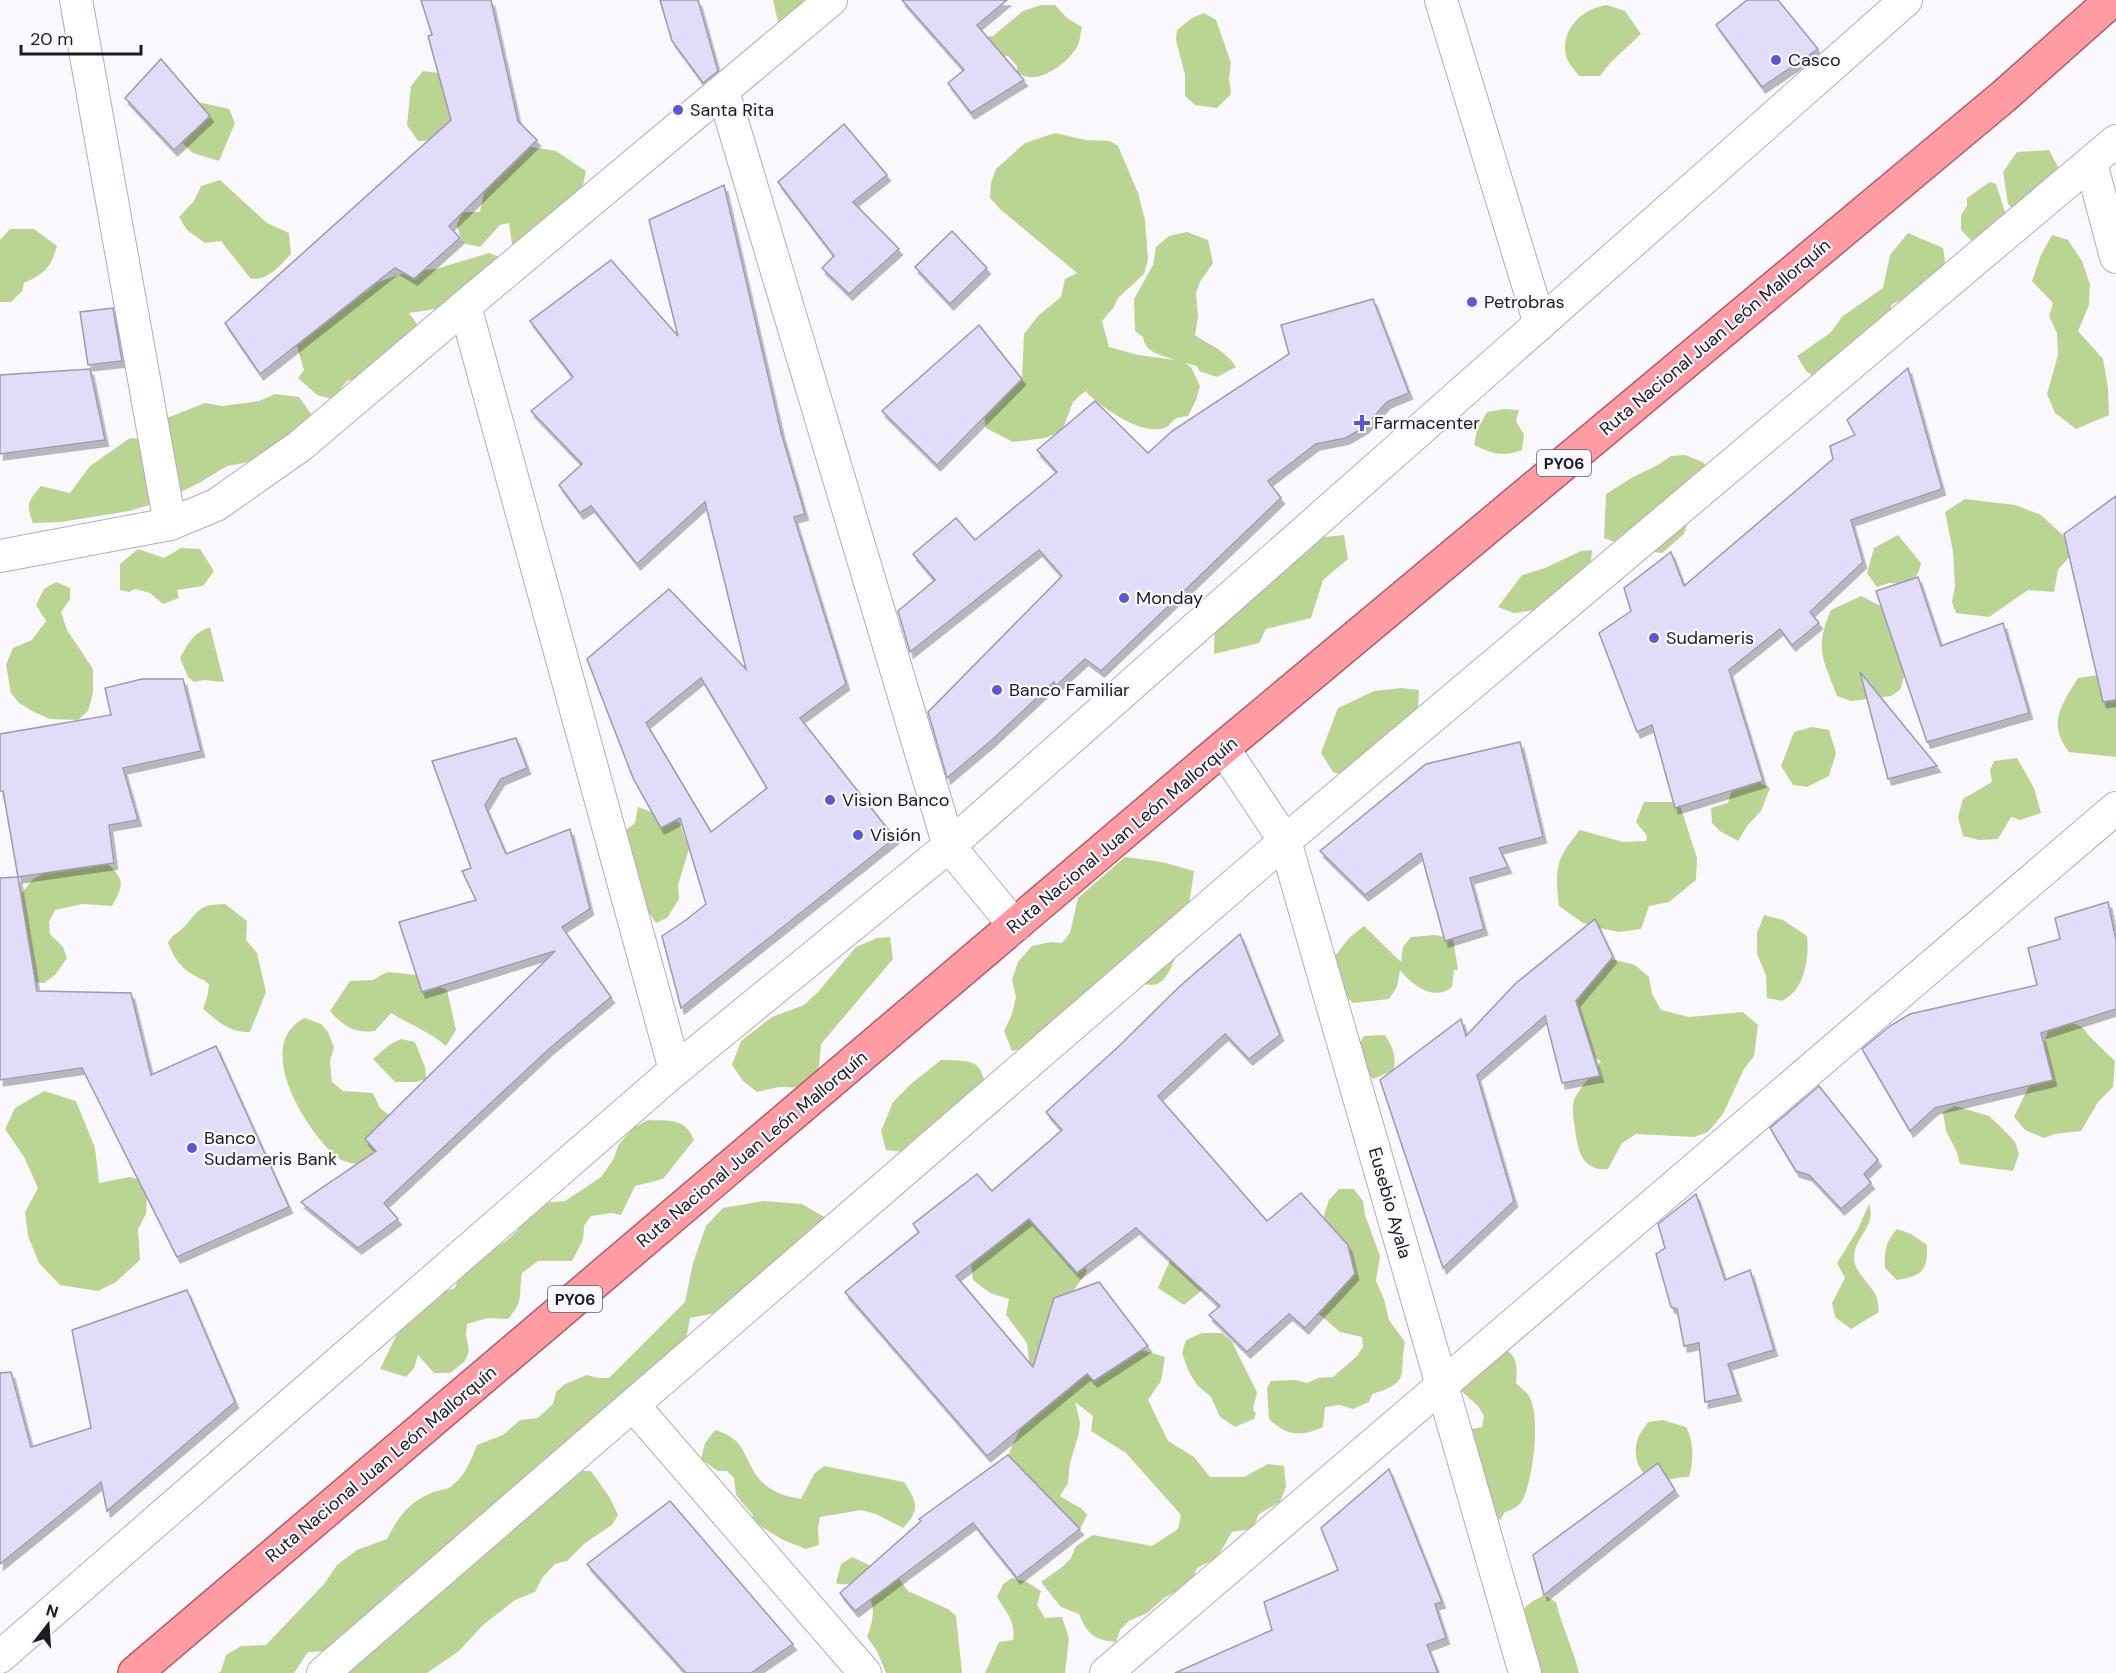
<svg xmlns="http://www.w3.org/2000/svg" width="2116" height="1673" font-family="'DM Sans',sans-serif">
<defs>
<filter id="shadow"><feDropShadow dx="3.5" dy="6" stdDeviation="0" flood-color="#0004"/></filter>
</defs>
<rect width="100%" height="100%" fill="#f9f8fd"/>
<g fill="#bcd492">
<polygon points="773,0 809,0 778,22"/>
<path d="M1041,5H1055L1067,18L1082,27C1080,34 1080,45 1075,50C1064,66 1035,87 1017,72V66L1008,56H996L975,38L993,36L1023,11Z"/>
<path d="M1607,5L1625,11L1641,34L1610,63L1600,76H1579C1575,70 1567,62 1566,56C1560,29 1583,8 1607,5Z"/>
<polygon points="1204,13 1216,20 1231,63 1229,78 1231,94 1217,108 1195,105 1185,96 1185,75 1176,40 1177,30 1192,18"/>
<polygon points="423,71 439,73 476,105 435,140 418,141 407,125 411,86"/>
<polygon points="198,102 229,109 235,123 219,161 193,153 178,139 181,113"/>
<path d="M1055,133L1086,140L1110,141L1118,146L1138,193L1145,220L1148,259L1144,274L1118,298L1114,307L1102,321L1109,347L1138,355L1175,360C1162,354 1146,355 1143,337L1135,331L1134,299L1153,265L1156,247L1169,236L1187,232L1208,240L1213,263L1200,282L1196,293L1198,317L1195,335C1210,346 1226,350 1236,367L1217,377L1199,371L1197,366L1185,363L1191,367L1200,386L1196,400L1188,416C1184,417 1178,417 1175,419C1171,422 1169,427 1164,428C1141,436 1101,407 1085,391L1073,402L1062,431L1045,438L1013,442L986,428L980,385L1011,387L1022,379L1024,334L1038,316L1061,297L1065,279L1077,273L1001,210L990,198L991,183L996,169L1025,143Z"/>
<polygon points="526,146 556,151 586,171 580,199 546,243 512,244 509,223 500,225 480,247 462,243 457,225 462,212 480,212 484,192"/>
<polygon points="2049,150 2064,178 2017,212 2008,204 2003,172 2017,152"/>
<path d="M220,180L267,223L289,233L291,254C281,264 267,283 250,278L221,241L205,243L187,230L179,217L194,201L201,186Z"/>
<polygon points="1990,182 1996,184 2008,221 1974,243 1961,230 1961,215 1967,206 1967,198"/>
<path d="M10,229H34L57,246C50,269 45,273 24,283L22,291L11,302H0V240Z"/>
<path d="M1908,233L1943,248C1944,255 1947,265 1942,272C1933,283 1906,299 1892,304L1887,319L1821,382L1806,371L1797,356L1830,333L1843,316L1883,288L1890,255Z"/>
<polygon points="2052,235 2068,240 2082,261 2090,284 2089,305 2078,331 2103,359 2108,388 2109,415 2076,429 2055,413 2047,394 2058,355 2057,333 2049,316 2053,303 2032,281 2041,255"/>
<polygon points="489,253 503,258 449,307 409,313 417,324 408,358 372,375 347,381 332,399 317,395 298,378 304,370 295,340 345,284 367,292 376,283 409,271 436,269"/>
<path d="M275,394L299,397L316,421L271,458L227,466L199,483L163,501L129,511L61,522L33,523C26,504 27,502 41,486L70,493L90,466L130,438L158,440L162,420L205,403L223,406L259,401Z"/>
<path d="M1504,409L1519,410L1516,421L1524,435L1522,450C1502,457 1493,454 1474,445L1477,430L1487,412Z"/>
<polygon points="1685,455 1703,462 1706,467 1684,534 1662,553 1632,549 1604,538 1606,494 1633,477 1658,465 1671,456"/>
<polygon points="1965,499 2015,505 2041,515 2077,548 2058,570 2054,592 2028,590 1989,617 1956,613 1952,602 1955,586 1953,551 1945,512"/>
<polygon points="1344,535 1348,559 1323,580 1311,618 1266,629 1259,643 1214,654 1215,612 1222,592 1244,564 1282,536 1314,538"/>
<polygon points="1898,535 1921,563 1919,571 1911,584 1889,583 1877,587 1867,573 1874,548"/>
<polygon points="181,548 200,549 214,571 203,586 177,590 179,598 163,604 150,593 135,589 129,592 120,590 120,564 138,549 164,558"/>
<polygon points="1592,550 1589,585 1535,610 1514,613 1498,607 1522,575 1545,568 1581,551"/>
<polygon points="56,582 70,588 70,599 61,612 67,630 93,669 93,693 88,711 78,720 50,719 34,712 19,703 11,693 6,665 13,648 32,640 46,621 36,605 44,589"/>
<path d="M1861,596L1881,606L1892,624L1907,667L1900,690L1891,696L1851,701L1837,696C1823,658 1814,649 1831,610Z"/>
<path d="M210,627L224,682L204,680L194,682L188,677L180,658C188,644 193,633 210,627Z"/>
<path d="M2116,670V757L2069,752C2047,723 2061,706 2078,678L2111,673Z"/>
<polygon points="1402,688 1419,690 1418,707 1410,721 1357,780 1333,772 1321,753 1338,708 1374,691"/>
<polygon points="1812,727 1829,730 1836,753 1829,776 1807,787 1793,785 1781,766 1794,732"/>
<polygon points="2017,758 2034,788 2041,813 2020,820 2011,817 1998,839 1979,840 1963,836 1958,817 1963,799 1992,782 1990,770 1994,761"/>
<polygon points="1747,776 1770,788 1761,811 1747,826 1738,841 1720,831 1712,823 1711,808 1728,803 1732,790"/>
<path d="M1644,802H1679L1697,858L1696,880L1669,902L1649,906L1641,929L1619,932L1599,928L1583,923L1559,906C1555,868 1555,860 1580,830L1623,842L1646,841L1647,836L1636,822Z"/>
<polygon points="638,807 679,822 689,849 678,885 679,899 667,918 656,923 646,908 621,834 635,823"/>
<path d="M1125,857L1162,862L1194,871C1191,894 1180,972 1159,983C1151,988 1140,982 1131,979L1029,1047L1012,1051L1004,1031L1012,1014L1016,997L1012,980L1018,962L1032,946L1051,942L1062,943L1070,933L1078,898Z"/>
<path d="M108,864C126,881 123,886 112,906L83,904L55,910L49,922L50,934L63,947L67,958L55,975L44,983L24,982L28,938L21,894L33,879L47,872Z"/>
<path d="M225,904L247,921L246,940L257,953L266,992L250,1032C229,1033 218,1021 203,1009L208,994L209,985C205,979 202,980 197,977C180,968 175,959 168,943C172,934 179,933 185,926C201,908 199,905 225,904Z"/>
<path d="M1764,915L1783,920L1807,936C1809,953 1806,974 1797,988C1794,993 1787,998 1782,1001L1767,998L1766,975L1757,954V933Z"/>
<path d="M1364,926L1401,962L1403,947L1411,937L1435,935L1453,939L1458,970H1454L1452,987C1434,1002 1412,985 1400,970L1397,987L1389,999L1353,1003L1340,991L1332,960L1349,938Z"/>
<polygon points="890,937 893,959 821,1044 817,1088 779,1087 757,1092 743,1081 732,1065 741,1041 772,1017 804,1005 818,992 856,947 877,938"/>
<path d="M1611,959L1635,965L1649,977L1652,994L1661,1010L1689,1017L1743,1012L1758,1025L1754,1056L1744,1069L1723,1114L1708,1132L1694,1137L1636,1134L1622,1143L1608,1169C1581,1172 1577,1147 1575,1128C1573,1119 1572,1108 1574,1100C1577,1092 1595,1070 1601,1061L1582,1051L1570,1008L1580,985Z"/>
<path d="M387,972L417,975L447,990L456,1030L446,1046C429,1031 410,1025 391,1013L375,1031C355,1034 343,1026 330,1011L350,981L373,980Z"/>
<path d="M305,1018L321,1024L328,1032L334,1047L330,1061L332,1082L343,1091L373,1093L380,1108L392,1117L391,1138L364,1164C356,1164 345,1163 338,1158C307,1133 251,1044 305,1018Z"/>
<polygon points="2060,1018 2082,1027 2091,1038 2115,1061 2113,1087 2098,1102 2081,1131 2055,1134 2044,1138 2025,1130 2014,1117 2032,1080 2048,1031"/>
<path d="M1385,1035C1393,1047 1396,1056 1394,1070L1373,1079L1363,1072L1356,1049L1364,1036Z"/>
<polygon points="401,1039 415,1042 425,1067 426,1079 416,1082 395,1082 373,1059 389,1045"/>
<path d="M941,1060C979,1061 980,1059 989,1098L903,1152L886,1150L881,1131L893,1102L911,1084Z"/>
<polygon points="44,1091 76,1101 95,1148 99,1183 130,1177 154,1183 147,1196 146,1214 138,1229 140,1260 116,1282 98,1291 60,1285 39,1263 28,1236 25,1212 38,1188 24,1157 5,1129 15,1108"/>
<polygon points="1955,1106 1989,1116 2003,1129 2015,1142 2019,1154 2013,1171 1960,1164 1956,1150 1946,1131 1943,1112"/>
<path d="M648,1120C668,1121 685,1117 694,1140L663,1179L635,1186L621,1215L612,1213L591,1216L584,1226L583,1240L572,1261H538L522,1273C518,1297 525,1299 508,1319L488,1318L467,1324L466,1334L469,1351L465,1361L450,1373H434L418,1355L414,1368L406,1377L380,1369L399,1330L433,1295L455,1288L461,1270L481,1255L505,1242L518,1230L522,1220L544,1203L565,1201L601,1177L613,1160L619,1144L633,1128Z"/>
<path d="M1339,1189H1354L1363,1201L1365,1215L1380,1256L1376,1281L1384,1299L1389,1320L1405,1342C1398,1374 1413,1382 1372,1394L1369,1402L1353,1409L1340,1405L1325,1407L1323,1427C1301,1437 1287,1436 1269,1419L1267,1388L1271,1381L1296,1380L1307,1383L1318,1378L1333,1377L1356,1357L1363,1347L1362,1337L1340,1332L1319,1314L1323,1294V1218L1329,1200Z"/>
<path d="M764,1201L802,1204L826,1218C824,1229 824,1240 821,1251C809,1294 768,1294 731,1299L726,1311L690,1318L687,1334L675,1370L570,1471H591L610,1498L618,1515L612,1525L585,1543L567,1561L555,1564L542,1578L535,1592L515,1600L483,1625L459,1651L427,1673H331L363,1646L395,1632L406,1615L428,1568L398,1585L382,1600V1622L344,1634L331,1651L308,1652L294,1673H218L221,1671L226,1655L241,1646L266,1645L324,1584L337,1565L357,1550L387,1539C399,1516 407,1504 431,1493C438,1490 448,1490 453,1485C466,1474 471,1460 477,1445L503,1435L520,1420L538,1418L553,1404L556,1392L565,1384L587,1375L598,1378H609L685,1302L693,1263L706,1226L723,1208Z"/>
<path d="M1869,1204C1877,1226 1855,1236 1854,1257C1853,1272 1872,1284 1877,1298C1878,1302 1878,1308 1879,1312L1851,1329L1835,1317L1832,1303L1845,1278L1837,1263L1858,1229Z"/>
<path d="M1025,1214L1083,1259L1087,1271L1074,1290L1061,1296L1055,1324L1165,1357L1161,1381L1148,1400L1168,1441L1194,1457L1210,1477H1244L1268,1464L1284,1466L1286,1487L1280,1502L1259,1514L1252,1529L1232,1532L1217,1558L1197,1568L1191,1583L1164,1598L1147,1613L1129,1621L1120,1630L1116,1642C1094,1640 1087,1634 1079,1614L1061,1607L1041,1582L1062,1567L1071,1558L1076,1546L1093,1535L1152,1546L1178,1529L1181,1515L1126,1453L1091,1431L1093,1416L1075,1402L1080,1422L1079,1433L1070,1463L1068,1483L1060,1496L1082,1509L1087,1515L1080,1529L1070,1537L1044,1518L1051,1499L1030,1479L1014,1469L1008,1455L1034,1400L1027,1343L1006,1315L1009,1299L990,1293L973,1280L971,1264Z"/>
<path d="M1897,1229L1911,1234L1927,1245C1928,1271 1922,1276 1897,1280L1885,1268C1884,1251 1886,1241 1897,1229Z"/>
<polygon points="1174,1251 1221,1288 1202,1290 1184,1305 1158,1288"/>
<polygon points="1202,1333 1222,1333 1232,1342 1257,1392 1253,1409 1256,1414 1254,1419 1235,1427 1220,1417 1211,1397 1197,1385 1189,1372 1182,1353 1186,1340"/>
<path d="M1496,1343C1516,1355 1518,1359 1516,1383C1520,1387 1526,1391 1529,1396C1541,1416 1533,1479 1523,1499C1520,1506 1512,1510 1505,1512L1501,1519L1502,1521L1494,1515L1467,1430L1482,1427L1484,1416L1478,1406L1457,1387Z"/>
<path d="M1662,1420L1686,1427C1694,1441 1694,1461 1689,1477C1678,1476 1667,1482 1656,1480C1638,1477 1632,1454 1638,1438C1640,1433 1645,1427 1648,1422Z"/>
<path d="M715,1430C748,1440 742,1458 760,1480C771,1492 786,1497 801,1499L814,1474L824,1466L904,1482C918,1503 920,1510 903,1528L876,1514L861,1510L820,1517L818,1528L819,1545L806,1549L783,1540L752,1521L753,1515L736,1495L734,1478L727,1471H718L701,1459L705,1443Z"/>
<path d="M852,1557L899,1579L908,1591L948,1609L956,1616L962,1673H886L877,1651L867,1637C873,1621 877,1606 866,1592C863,1587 860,1585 855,1584C848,1583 843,1586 836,1583L841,1564Z"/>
<path d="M1012,1578L1027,1582L1041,1591L1037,1605L1045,1618L1062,1617L1069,1638L1065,1673H985L999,1642L1013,1640C1016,1622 1006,1612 997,1597L1003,1584Z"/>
<path d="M1544,1595L1556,1602C1562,1627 1573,1648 1579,1673H1541C1532,1660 1516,1624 1524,1609C1528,1603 1538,1599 1544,1595Z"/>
</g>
<g fill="#e1dcf7" stroke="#9d99af" stroke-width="1.5" fill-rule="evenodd" filter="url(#shadow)">
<polygon points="421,0 491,0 518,121 537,140 449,226 460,238 414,279 395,268 260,374 225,323 451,120 428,36 432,35"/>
<polygon points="660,0 698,0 718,71 703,83 672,41"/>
<polygon points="902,0 1007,0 977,25 1024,80 971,113 948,83 964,70"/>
<polygon points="1747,0 1778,0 1818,49 1762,87 1716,25"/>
<polygon points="161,59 210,116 174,150 125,98"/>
<polygon points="844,124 887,175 853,202 899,249 849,294 822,268 834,256 778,182"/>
<path d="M724,185L781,432L805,514L794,517L846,684L800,718L895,838L681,1008L662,936L686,920L706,904L680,818L661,828L633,778L587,659L669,589L746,669L705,502L637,564L591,506L580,513L559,485L582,464L531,411L573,377L530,321L611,260L678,336L649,220ZM701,678L767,788L711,832L646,723Z"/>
<polygon points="952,231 987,268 950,304 915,267"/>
<polygon points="1373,299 1409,393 1387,402 1365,427 1346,438 1316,444 1268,481 1281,498 1101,671 1085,659 1056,686 1054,682 992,740 947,778 928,712 1062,576 1039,550 910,652 898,611 935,580 913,554 956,518 975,540 1057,472 1037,450 1095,401 1148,453 1172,431 1289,354 1281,325"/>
<polygon points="113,308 122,361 88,365 80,312"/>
<polygon points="979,325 1022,379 937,465 882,411"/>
<polygon points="1908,368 1942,489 1851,520 1863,562 1810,612 1819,623 1792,645 1780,629 1729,670 1763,781 1675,808 1652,725 1637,732 1599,633 1631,611 1624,588 1671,552 1684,586 1833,459 1830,446 1855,435 1847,420"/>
<polygon points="90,369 105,440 0,454 0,375"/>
<polygon points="2116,496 2116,700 2103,702 2064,534"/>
<polygon points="1918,577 1941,646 2003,623 2029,713 1927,742 1876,591"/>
<polygon points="1860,672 1937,766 1888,779"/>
<polygon points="142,679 183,679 201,751 123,768 138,820 109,825 114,863 18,877 3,791 0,791 0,734 111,715 105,688"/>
<polygon points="516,738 527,768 501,779 485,805 506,854 570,829 590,909 562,927 611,997 549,1049 384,1203 398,1219 358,1248 301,1202 376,1151 365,1139 555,951 422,992 399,922 476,900 462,871 471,868 432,761"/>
<polygon points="1520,742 1543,837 1499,848 1508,867 1470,878 1484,929 1445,941 1421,853 1365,895 1320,851 1426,764"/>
<polygon points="18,877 37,991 131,993 151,1075 216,1046 289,1207 177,1257 82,1068 0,1080 0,878"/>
<polygon points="2108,902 2116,940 2116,1009 2041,1033 2053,1080 1935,1108 1910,1131 1862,1049 1890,1026 1910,1014 2037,985 2028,948 2060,939 2055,918"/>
<polygon points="1595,919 1613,957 1576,1001 1600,1076 1562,1083 1545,1016 1477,1075 1514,1201 1443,1268 1380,1080 1461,1019 1466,1036 1515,984"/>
<polygon points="1240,934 1280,1035 1249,1059 1225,1034 1158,1096 1267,1221 1301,1193 1348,1245 1355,1274 1305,1328 1289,1314 1247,1352 1209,1315 1220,1306 1136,1228 1077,1273 1029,1219 956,1276 1033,1367 1054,1298 1099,1282 1148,1346 1094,1381 1087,1374 987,1456 845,1292 919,1232 913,1224 977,1174 992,1191 1062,1130 1046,1112 1117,1048 1179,987"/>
<polygon points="1819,1086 1878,1160 1864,1174 1871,1183 1841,1209 1809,1175 1796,1171 1770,1128"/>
<polygon points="1696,1194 1725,1280 1750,1270 1774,1350 1728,1364 1738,1395 1705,1402 1699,1343 1684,1346 1677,1309 1671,1307 1656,1254 1665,1248 1658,1224"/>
<polygon points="187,1290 235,1402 107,1511 101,1482 0,1564 0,1373 11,1372 31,1447 91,1428 72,1330"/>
<polygon points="1008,1455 1080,1529 1017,1578 973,1523 855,1611 840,1593 921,1521 919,1519"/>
<polygon points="1658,1463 1675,1490 1544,1595 1533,1555"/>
<polygon points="1389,1469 1442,1602 1435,1604 1446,1638 1427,1645 1438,1673 1175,1673 1272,1630 1264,1602 1338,1570 1321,1528"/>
<polygon points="670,1501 793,1644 751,1673 686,1673 587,1564"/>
</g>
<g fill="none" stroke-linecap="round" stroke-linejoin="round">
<defs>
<g id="minor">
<polyline points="76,0 170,524"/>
<polyline points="1441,0 1540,324"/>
<polyline points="723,91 949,846 1015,926"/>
<polyline points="2091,163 2116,257"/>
<polyline points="465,306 675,1070"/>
<polyline points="0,556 170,524 216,505 300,446 465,306 831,0"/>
<polyline points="1223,748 1285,841 1525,1673"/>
<polyline points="633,1405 865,1673"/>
<polyline points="0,1657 675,1070 949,846 1906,0"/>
<polyline points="323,1673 1285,841 2116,141"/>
<polyline points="1106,1673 2116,808"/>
</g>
<polyline id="trunk" points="135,1673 1223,748 2004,96 2112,0"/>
</defs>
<use href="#minor" stroke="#b0acc3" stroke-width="34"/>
<use href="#trunk" stroke="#af5e67" stroke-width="36"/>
<use href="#minor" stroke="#fff" stroke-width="32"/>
<use href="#trunk" stroke="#fe9ba3" stroke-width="33"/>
</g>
<g fill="#575ad2" stroke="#f9f8fd" stroke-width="2">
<circle cx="1776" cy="60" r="6"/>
<circle cx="678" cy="110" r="6"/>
<circle cx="1472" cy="302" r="6"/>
<path d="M1359 414h6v6h6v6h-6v6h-6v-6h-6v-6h6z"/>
<circle cx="1124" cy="598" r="6"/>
<circle cx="1654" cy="638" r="6"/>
<circle cx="997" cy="690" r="6"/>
<circle cx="830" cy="800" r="6"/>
<circle cx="858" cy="835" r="6"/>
<circle cx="192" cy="1148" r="6"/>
</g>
<g text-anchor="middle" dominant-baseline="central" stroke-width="4.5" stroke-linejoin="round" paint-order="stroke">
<g fill="#f9f8fd" stroke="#5e5d64" stroke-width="1.5">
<rect x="1537" y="450" width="54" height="26" rx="4.5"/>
<rect x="548" y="1286" width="54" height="26" rx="4.5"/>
</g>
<g font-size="16" font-weight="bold" fill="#1c1a22">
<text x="1564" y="463">PY06</text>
<text x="575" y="1299">PY06</text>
</g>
<g font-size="18" fill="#1c1a22" stroke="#f9f8fd" text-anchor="start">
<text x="1788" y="60">Casco</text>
<text x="690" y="110">Santa Rita</text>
<text x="1484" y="302">Petrobras</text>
<text x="1374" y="423">Farmacenter</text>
<text x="1136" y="598">Monday</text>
<text x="1666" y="638">Sudameris</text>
<text x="1009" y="690">Banco Familiar</text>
<text x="842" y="800">Vision Banco</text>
<text x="870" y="835">Visión</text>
<text x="204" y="1138">Banco<tspan x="204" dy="21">Sudameris Bank</tspan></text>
</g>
<g font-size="18" fill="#1c1a22" stroke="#f9f8fd">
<text transform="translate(1715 337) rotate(-40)">Ruta Nacional Juan León Mallorquín</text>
<text transform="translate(1122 835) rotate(-40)">Ruta Nacional Juan León Mallorquín</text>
<text transform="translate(752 1149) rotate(-40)">Ruta Nacional Juan León Mallorquín</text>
<text transform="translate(1390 1203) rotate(74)">Eusebio Ayala</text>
<text transform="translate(381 1464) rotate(-40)">Ruta Nacional Juan León Mallorquín</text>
</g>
</g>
<g transform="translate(48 1625) rotate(17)" stroke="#f9f8fd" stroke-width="4.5" paint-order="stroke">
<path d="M0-4.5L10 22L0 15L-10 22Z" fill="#1c1a22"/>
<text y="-9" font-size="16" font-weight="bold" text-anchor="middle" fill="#1c1a22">N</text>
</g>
<path d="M21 45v9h120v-9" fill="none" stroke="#1c1a22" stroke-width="3"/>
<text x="30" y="45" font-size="18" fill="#1c1a22" stroke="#f9f8fd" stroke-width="4.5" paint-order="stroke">20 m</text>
</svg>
